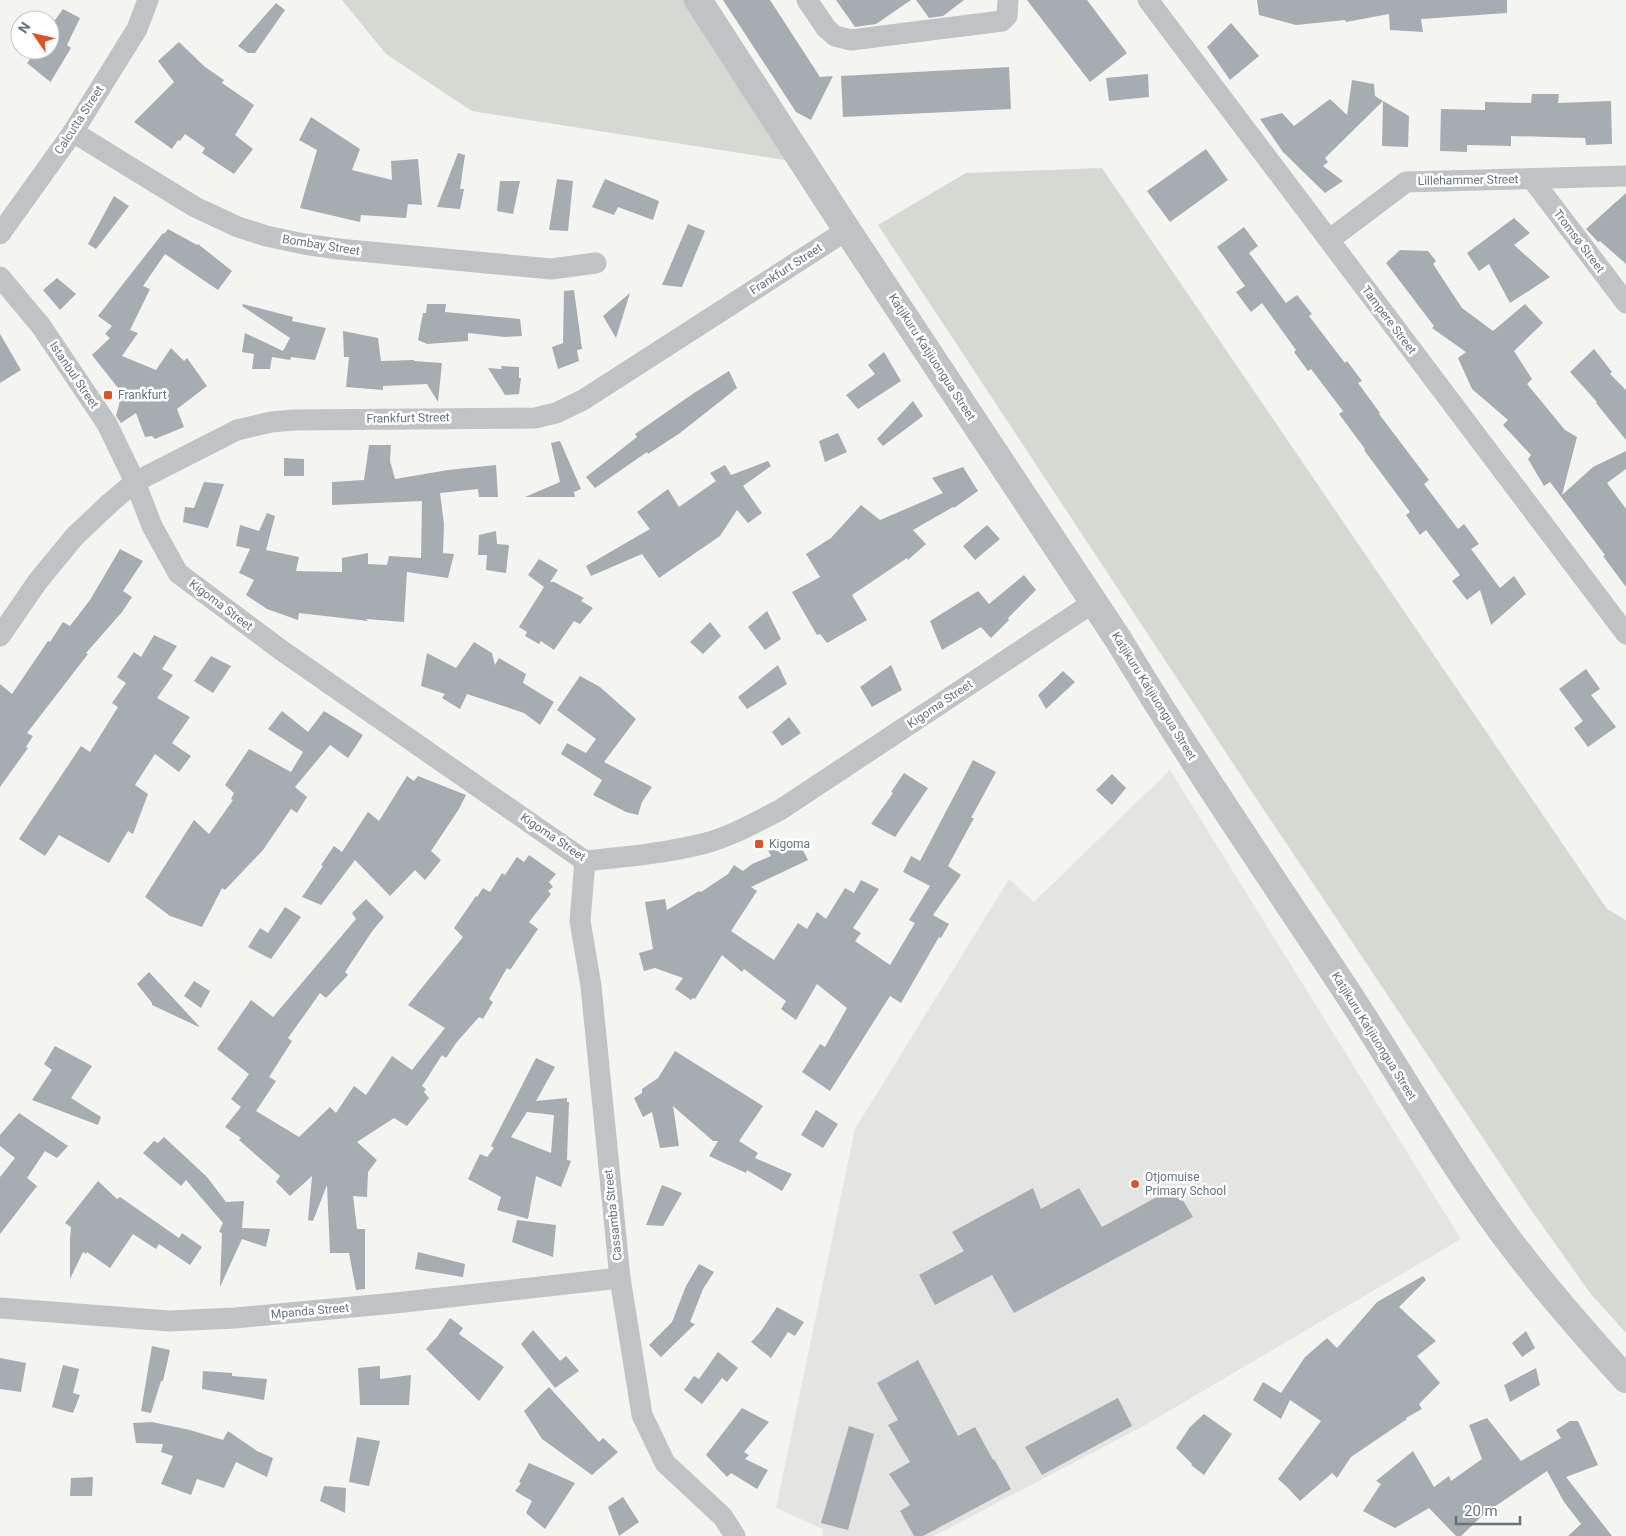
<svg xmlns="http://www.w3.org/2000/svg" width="1626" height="1536" font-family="Roboto,sans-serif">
<rect width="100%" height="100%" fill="#f4f4f0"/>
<polygon fill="#e4e5e3" points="1170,770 1461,1239 1147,1424 934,1536 823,1536 823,1529 776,1508 855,1129 1009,879 1034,902"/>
<g fill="#d4dad1">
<polygon points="342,0 698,0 804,163 472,111 386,54"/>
<polygon points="1102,168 1607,909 1626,920 1626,1333 1590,1293 1527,1204 1246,783 878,225 966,173"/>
</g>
<g fill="#a6adb2" fill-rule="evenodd">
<polygon points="723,0 770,0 820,77 833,76 811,120 796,112"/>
<polygon points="836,0 911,0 876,24 855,27"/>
<polygon points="916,0 964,0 943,16 929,18"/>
<polygon points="1027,0 1087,0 1127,53 1090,82"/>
<polygon points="1257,0 1507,0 1507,13 1421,19 1423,32 1390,30 1389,14 1346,22 1345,20 1296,25 1259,15"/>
<polygon points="276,3 285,10 255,53 248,53 238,46"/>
<polygon points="63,9 80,18 67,45 71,48 50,83 50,80 49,81 27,63 37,50 50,50 50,27"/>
<polygon points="1231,23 1259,56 1230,80 1207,47"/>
<polygon points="179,42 205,67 224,80 222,83 254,105 235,135 253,149 234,174 202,153 205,148 185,134 180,141 178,140 172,149 134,122 174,82 158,61"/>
<polygon points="1009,67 1011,109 843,117 841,76"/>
<polygon points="1148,74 1149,97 1109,101 1106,78"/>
<polygon points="1352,80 1374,84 1375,96 1383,101 1325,158 1328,162 1323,166 1343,181 1325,193 1283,152 1260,119 1282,113 1294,126 1330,99 1347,115"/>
<polygon points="1532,94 1559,94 1558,103 1611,101 1612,144 1586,145 1585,138 1511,136 1511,146 1467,145 1467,152 1440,151 1441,109 1485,110 1485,102 1531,103"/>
<polygon points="1383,101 1409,116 1408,147 1382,146"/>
<polygon points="311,117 360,149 352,170 392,180 391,161 418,159 422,205 408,204 406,218 361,215 360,222 300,208 317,150 299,140"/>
<polygon points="1206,149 1228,180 1170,222 1147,191"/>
<polygon points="458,153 465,155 460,189 464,189 460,209 437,207"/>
<polygon points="557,179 573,181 568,231 549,230"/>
<polygon points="605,179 659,201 653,220 618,207 614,215 592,207"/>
<polygon points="500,181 520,181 513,214 497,211"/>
<polygon points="1626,193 1626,264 1600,241 1598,242 1586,229"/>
<polygon points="114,196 129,206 96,249 88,244"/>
<polygon points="1514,218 1530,233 1514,245 1550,277 1510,303 1489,264 1479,271 1467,253"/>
<polygon points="688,224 705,231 682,287 662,285"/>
<polygon points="1244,227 1258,246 1249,253 1286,303 1297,295 1312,314 1309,316 1345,363 1347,361 1362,381 1358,383 1380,413 1379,414 1429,480 1424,484 1458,529 1464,524 1479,544 1471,549 1500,588 1514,576 1526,594 1491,625 1480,590 1467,600 1452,581 1460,575 1426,530 1420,535 1406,515 1410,512 1364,450 1365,449 1339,414 1343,411 1311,369 1308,371 1294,352 1296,350 1262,303 1251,312 1236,292 1245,286 1217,247"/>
<polygon points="168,229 197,245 198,244 232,271 218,290 165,254 143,286 150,289 130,330 138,333 122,356 156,370 171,348 184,361 187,358 207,386 177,409 184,427 155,439 152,436 145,437 136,413 121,423 116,416 122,393 92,355 110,338 105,334 112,326 98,316 163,233 164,234"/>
<polygon points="1400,250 1428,251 1436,261 1433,264 1462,308 1493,331 1525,304 1543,323 1514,351 1532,379 1527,384 1565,430 1577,437 1562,495 1593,467 1626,451 1626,469 1607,483 1626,509 1626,587 1603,556 1605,555 1550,482 1544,486 1528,459 1531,455 1503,425 1508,420 1472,389 1458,358 1466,352 1432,328 1434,326 1386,263"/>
<polygon points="57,278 76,294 60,310 43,290"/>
<polygon points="574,290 582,349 577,350 579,361 558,369 552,347 563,343 564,291"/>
<polygon points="630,293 616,338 603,316"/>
<polygon points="243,304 293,317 292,321 326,328 315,360 291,357 290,360 272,357 270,369 252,369 254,354 242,352 245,333 283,351 290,338 242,306"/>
<polygon points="427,304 446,304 445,312 520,319 522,336 505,337 468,333 468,341 427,344 418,340 423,313 426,313"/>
<polygon points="343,331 378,338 381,361 414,360 414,361 442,363 438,402 427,384 383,386 383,390 346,387 349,357 344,357"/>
<polygon points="0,334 21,370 0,383"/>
<polygon points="1594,349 1612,372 1610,374 1626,390 1626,440 1596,403 1597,402 1570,372"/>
<polygon points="884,352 901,381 858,409 846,395 875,374 868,365"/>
<polygon points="501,366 519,367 519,378 521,378 519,394 505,395 488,368 502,369"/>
<polygon points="729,371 737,388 680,433 648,454 647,452 595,488 586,477 637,437 635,434 694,393"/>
<polygon points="913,401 923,416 883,446 877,439"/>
<polygon points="838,433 847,452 825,462 819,441"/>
<polygon points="560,441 581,489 574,492 575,497 525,497 560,482 551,443"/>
<polygon points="369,445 391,445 390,461 395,479 448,470 496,465 498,497 479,497 478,489 440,493 444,524 443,553 454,554 448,578 407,572 404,622 366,619 368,621 299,613 298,620 267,609 246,595 254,580 239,573 250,549 236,546 240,525 259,531 267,513 275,516 266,550 299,557 296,571 342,572 342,558 368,553 368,564 387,565 389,556 421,558 422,501 332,505 332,482 364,480"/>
<polygon points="284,458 304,459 304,476 284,476"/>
<polygon points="768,461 771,466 743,486 762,513 748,523 737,510 720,536 659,578 642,554 591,576 586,566 650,529 637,512 668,489 679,507 716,481 710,473 725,465 731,475"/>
<polygon points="963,467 978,491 954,508 953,507 913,530 926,544 908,560 907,558 852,595 867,620 827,643 820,634 817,635 792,592 820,577 806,554 831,538 861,505 880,520 943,493 932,478"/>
<polygon points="204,482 224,484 208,528 183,522 185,507 194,508"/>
<polygon points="987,525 1000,539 975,560 963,546"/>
<polygon points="496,531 497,544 509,545 506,573 486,570 487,555 478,555 479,535"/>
<polygon points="120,549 143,561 123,591 132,597 122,612 86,653 88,654 27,733 33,736 26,747 28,748 0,787 0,684 12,694 48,641 50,642 63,622 70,626 90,600"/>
<polygon points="539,559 558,570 550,582 554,582 584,598 581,601 593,608 580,624 574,621 554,650 541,641 539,644 525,636 527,632 519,627 544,587 528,575"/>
<polygon points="1024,575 1036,590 1008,618 1009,620 991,638 981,627 942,650 930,621 978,591 989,604"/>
<polygon points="767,611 781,639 765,650 748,627"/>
<polygon points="710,622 721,636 703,654 690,642"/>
<polygon points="154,635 177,646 162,669 173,675 157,698 190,717 172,743 191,756 179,772 155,754 135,785 148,794 133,834 128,831 109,863 59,835 45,856 19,839 81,746 90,752 118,707 112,703 126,683 117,677 134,652 141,657"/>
<polygon points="474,642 492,653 495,665 499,658 526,674 523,683 554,702 540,725 524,713 467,694 460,709 442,698 445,694 421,686 427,653 456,668"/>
<polygon points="211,656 231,666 213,693 194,681"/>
<polygon points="778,665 787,684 747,709 738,697"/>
<polygon points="891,665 902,690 872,707 860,687"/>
<polygon points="1586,669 1600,689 1591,695 1616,727 1588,747 1574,728 1583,721 1559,689"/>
<polygon points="1063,671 1075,682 1046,709 1038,695"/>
<polygon points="580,676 600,687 636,719 604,762 652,787 642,802 638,815 626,812 593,795 602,780 561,754 567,743 586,753 596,739 557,710"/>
<polygon points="282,711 308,732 324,711 363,735 348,758 330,745 295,787 307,797 297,813 291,809 263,850 225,890 222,888 202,927 170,916 145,897 194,820 209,834 233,800 231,799 234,793 225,785 249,749 291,772 303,752 268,729"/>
<polygon points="789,717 801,733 782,746 772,732"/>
<polygon points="973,760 996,772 971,818 974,818 948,866 961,875 933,915 949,924 941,938 939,937 901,1003 890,996 830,1091 802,1072 820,1044 825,1047 847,1008 817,984 796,1020 781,1009 786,1001 744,969 742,972 722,955 695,999 693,998 691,1000 675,989 683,978 655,968 644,971 639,953 653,949 645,902 665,899 667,910 699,891 701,892 728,874 734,865 743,871 752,864 771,856 768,850 797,839 808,860 751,887 757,891 731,931 774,960 798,923 807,929 817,912 826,919 845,888 854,893 861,880 879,889 853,928 861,933 855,941 890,965 915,923 909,920 930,886 903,872 911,856 920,861"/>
<polygon points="904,773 928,788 895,837 871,824 893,793 891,792"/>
<polygon points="1112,774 1126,788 1112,805 1096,790"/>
<polygon points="407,776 414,781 418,776 466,795 459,809 431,851 441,860 425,880 415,870 390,896 355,860 321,905 302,897 323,866 321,865 334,846 342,852 368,812 379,821"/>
<polygon points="529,855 556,874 549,882 553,887 548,891 551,894 529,922 538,929 510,970 507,968 489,999 493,1002 483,1019 479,1017 456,1043 446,1058 442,1055 422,1086 426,1089 424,1092 429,1098 407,1126 394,1118 357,1142 377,1160 368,1172 367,1197 353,1196 357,1229 365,1229 365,1289 356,1290 349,1253 330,1253 327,1185 313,1221 308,1220 312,1176 290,1196 276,1182 280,1176 239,1140 241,1138 225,1127 241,1107 231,1099 249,1074 217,1049 251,1000 273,1017 356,919 352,913 366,899 384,917 373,930 345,972 348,975 326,998 320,993 288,1038 292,1041 269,1077 276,1081 256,1111 299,1137 330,1107 336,1113 354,1086 366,1095 392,1056 412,1070 445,1028 408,1005 463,937 454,928 476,896 477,897 483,888 490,892 502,873 505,875 517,857 524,862"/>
<polygon points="285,907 301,917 271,959 248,947 260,928 268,933"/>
<polygon points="149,972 199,1026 199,1027 152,1005 152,1003 137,984"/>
<polygon points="194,981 210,991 201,1008 184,996"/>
<polygon points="55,1046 92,1066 71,1098 101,1117 98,1125 32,1100 52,1070 44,1064"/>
<polygon points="675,1051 763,1106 739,1141 758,1153 755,1158 792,1174 782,1191 747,1170 746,1173 709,1156 718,1141 713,1141 673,1106 679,1146 660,1148 652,1112 643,1117 634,1098 642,1093 642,1089 658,1078"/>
<path d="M536,1058L555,1067L536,1101L567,1098V1102H569L567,1160L571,1161L561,1187L536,1176L528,1219L497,1210L501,1197L468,1179L480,1154L487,1157L494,1148L491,1146ZM527,1112L554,1115L551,1153L511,1137Z"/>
<polygon points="816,1110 838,1124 823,1148 801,1135"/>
<polygon points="19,1113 68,1146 57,1158 45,1151 27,1178 37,1186 0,1234 0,1177 15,1158 0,1146 0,1135"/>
<polygon points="164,1137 207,1177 226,1202 244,1201 242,1228 270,1229 266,1247 242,1239 220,1287 222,1233 219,1232 223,1223 186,1180 181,1186 143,1153 154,1141 158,1143"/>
<polygon points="98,1181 117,1199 120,1197 179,1238 182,1233 202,1247 190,1265 159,1244 156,1249 133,1234 110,1268 87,1252 86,1254 83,1252 70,1279 70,1239 71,1227 65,1223"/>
<polygon points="662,1185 682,1193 663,1226 646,1225"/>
<polygon points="1175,1187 1193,1217 1014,1313 992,1275 935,1305 919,1275 964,1251 952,1232 1033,1188 1041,1209 1079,1188 1102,1227"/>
<polygon points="517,1220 556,1225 553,1257 512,1242"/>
<polygon points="418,1252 465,1264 463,1277 415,1269"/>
<polygon points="699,1264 714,1272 703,1289 690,1322 695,1324 661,1357 649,1345 672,1322 686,1286"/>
<polygon points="1423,1276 1426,1280 1399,1307 1436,1341 1417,1356 1440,1383 1419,1404 1422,1409 1406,1418 1407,1419 1351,1457 1337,1478 1332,1473 1300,1501 1287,1487 1278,1479 1321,1421 1290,1400 1281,1419 1253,1400 1263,1382 1281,1393 1305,1357 1327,1338 1337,1348 1377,1302"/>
<polygon points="777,1307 804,1322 795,1336 788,1332 771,1358 751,1342 761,1331"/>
<polygon points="450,1318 463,1328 459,1334 504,1367 479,1401 426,1349 437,1337"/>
<polygon points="533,1330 560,1361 566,1356 579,1371 555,1388 521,1344"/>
<polygon points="1526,1331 1535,1348 1522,1357 1512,1343"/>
<polygon points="152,1346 170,1350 163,1381 161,1381 151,1413 141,1411"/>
<polygon points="718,1352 738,1368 727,1382 722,1378 702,1404 684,1390 694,1376 699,1379"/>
<polygon points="0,1358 26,1363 21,1392 0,1389"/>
<polygon points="918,1360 958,1436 975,1427 993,1460 994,1459 1011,1489 923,1536 914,1536 900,1511 910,1505 889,1474 910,1462 888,1425 898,1420 877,1383"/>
<polygon points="63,1365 79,1369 73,1393 80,1395 73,1413 52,1407"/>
<polygon points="380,1366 380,1379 411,1375 409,1405 360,1405 358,1368"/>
<polygon points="1536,1368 1540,1385 1510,1402 1504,1385"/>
<polygon points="203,1371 232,1373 232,1376 267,1379 264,1400 202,1389"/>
<polygon points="549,1387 599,1442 603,1438 618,1452 592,1475 542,1439 524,1411"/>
<polygon points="1118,1398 1132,1426 1042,1475 1025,1447"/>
<polygon points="742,1408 769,1422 744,1452 749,1455 745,1459 768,1470 757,1489 731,1473 727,1477 706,1455"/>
<polygon points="1204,1414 1232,1434 1204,1475 1191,1465 1192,1464 1176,1448 1190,1427"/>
<polygon points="1487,1418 1521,1461 1561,1438 1556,1430 1570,1421 1578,1421 1598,1465 1566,1477 1612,1536 1568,1536 1581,1524 1564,1502 1547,1471 1484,1514 1461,1536 1456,1536 1429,1508 1395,1528 1363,1511 1381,1484 1376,1481 1413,1451 1434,1487 1449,1476 1451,1481 1482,1459 1469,1425"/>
<polygon points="152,1422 190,1430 223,1440 228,1431 257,1451 273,1458 267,1477 236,1462 224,1488 197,1479 191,1495 161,1484 173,1456 161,1452 163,1444 136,1443 133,1423"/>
<polygon points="849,1426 874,1434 848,1530 821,1523"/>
<polygon points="357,1437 380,1441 369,1486 349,1482"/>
<polygon points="529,1463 575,1483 545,1529 526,1513 532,1501 515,1491 521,1483 519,1482"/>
<polygon points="93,1477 92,1496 70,1496 71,1478"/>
<polygon points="324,1486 346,1488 345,1513 320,1501"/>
<polygon points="623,1497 639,1522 619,1536 608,1507"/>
</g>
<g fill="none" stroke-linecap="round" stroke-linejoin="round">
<g stroke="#bfc3c6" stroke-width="21">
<polyline points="807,0 826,28 835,36 851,40 1002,21 1007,16 1008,0"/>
<polyline points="1148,0 1626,634"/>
<polyline points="73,132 195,207 238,227 266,236 304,244 338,249 551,269 596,263"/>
<polyline points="1532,179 1626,303"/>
<polyline points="0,234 73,132 137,29 148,0"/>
<polyline points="1329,240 1406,182 1626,176"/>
<path d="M0,277L41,326L107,424L135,482L152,526L178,573L281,650L585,861C624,857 668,853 706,843C732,836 756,822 780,810L1094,602"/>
<polyline points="0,636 38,581 75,536 110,503 135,482 237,430 271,422 294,420 535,418 556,413 583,400 847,230"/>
<polyline points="585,861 580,921 591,986 620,1278 642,1415 665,1463 723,1517 735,1536"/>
<polyline points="0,1308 169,1321 235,1318 395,1303 620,1278"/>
</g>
<path stroke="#bfc3c6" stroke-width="28" d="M698,0L847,230L1118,639C1191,760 1271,877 1349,995C1400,1073 1446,1155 1501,1230C1540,1283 1582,1331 1626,1379"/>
</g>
<g fill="#dc5528" stroke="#fff" stroke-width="2">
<rect x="103" y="390" width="10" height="10" rx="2.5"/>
<rect x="754" y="839" width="10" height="10" rx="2.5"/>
<circle cx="1135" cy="1184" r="5"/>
</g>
<g text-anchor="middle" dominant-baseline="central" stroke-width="5" stroke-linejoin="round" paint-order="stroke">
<g font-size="12" fill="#647380" stroke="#fff">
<text transform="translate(79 120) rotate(-57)">Calcutta Street</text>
<text transform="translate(1468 180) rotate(-1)">Lillehammer Street</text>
<text transform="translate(1579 241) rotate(53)">Tromsø Street</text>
<text transform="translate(321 245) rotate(9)">Bombay Street</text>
<text transform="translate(786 269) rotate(-33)">Frankfurt Street</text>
<text transform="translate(1389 320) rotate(53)">Tampere Street</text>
<text transform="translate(932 357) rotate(57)">Katjikuru Katjiuongua Street</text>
<text transform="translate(74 375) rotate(56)">Istanbul Street</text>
<text transform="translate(408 418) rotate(-1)">Frankfurt Street</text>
<text transform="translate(221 605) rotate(37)">Kigoma Street</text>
<text transform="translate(1154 696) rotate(58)">Katjikuru Katjiuongua Street</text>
<text transform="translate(940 704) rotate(-34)">Kigoma Street</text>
<text transform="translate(553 837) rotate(34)">Kigoma Street</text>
<text transform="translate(1374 1036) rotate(58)">Katjikuru Katjiuongua Street</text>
<text transform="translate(613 1215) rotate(-96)">Cassamba Street</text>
<text transform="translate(310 1311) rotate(-5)">Mpanda Street</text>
</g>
<g font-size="12" fill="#647380" stroke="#fff" text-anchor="start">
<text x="118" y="395">Frankfurt</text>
<text x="769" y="844">Kigoma</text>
<text x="1145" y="1177">Otjomuise<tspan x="1145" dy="14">Primary School</tspan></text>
</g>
</g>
<g transform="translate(35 35) rotate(304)"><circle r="24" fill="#ffffff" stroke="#c1c7cc"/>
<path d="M0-4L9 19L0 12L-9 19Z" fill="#dc5528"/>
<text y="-8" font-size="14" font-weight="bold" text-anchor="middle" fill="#647380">N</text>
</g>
<path d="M1456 1516v8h64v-8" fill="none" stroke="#647380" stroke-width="2.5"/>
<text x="1464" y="1516" font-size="15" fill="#647380" stroke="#ffffff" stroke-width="4" paint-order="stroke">20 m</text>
</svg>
